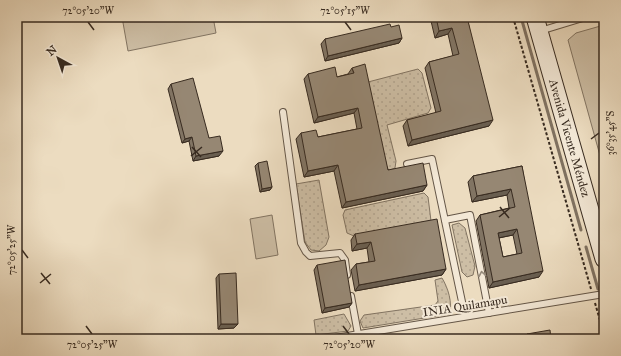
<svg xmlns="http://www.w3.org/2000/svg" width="621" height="356" font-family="'IM FELL Great Primer',serif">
<defs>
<pattern id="grass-dots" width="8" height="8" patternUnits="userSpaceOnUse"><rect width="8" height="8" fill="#cdbea5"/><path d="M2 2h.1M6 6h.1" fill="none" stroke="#b1a38e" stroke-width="1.8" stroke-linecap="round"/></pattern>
</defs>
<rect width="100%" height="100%" fill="#ecdcc0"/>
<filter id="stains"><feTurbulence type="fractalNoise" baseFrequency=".005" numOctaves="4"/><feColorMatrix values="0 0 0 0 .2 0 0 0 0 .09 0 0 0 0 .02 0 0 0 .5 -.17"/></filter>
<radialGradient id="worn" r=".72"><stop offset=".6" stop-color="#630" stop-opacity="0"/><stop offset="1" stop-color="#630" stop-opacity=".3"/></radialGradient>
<g fill="url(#grass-dots)" stroke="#827462">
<polygon points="418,69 422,73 431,108 428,113 387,125 396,161 395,168 390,170 385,168 368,82"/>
<polygon points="319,180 329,237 326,245 319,251 311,250 305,242 296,184"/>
<polygon points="424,193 428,197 431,221 354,236 347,233 343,215 345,210"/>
<polygon points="459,223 465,228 475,266 473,275 467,277 462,272 452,225"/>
<path d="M442,278C448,288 453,303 449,314L363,328L360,321L364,315L435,305L438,301L435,280Z"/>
<polygon points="344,314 351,326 348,331 316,335 314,320"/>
</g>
<g fill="#cdbea5" stroke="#827462">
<polygon points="122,17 213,17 216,33 128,51"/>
<polygon points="604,25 604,170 568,40 576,33"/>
<polygon points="272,215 278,255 256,259 250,219"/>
</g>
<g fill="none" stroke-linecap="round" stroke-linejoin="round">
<g stroke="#7f7160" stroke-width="3">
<polyline points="521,17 581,230"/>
<polyline points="586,247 598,289"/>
<polyline points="602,301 604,308"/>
</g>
<defs>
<g id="lane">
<polyline points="540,31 586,17"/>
<polyline points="283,112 301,243 306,252 310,256 340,253 345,260 347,275"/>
<polyline points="407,164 432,159 465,316"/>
<polyline points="445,220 470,215 489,313"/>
<polyline points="351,296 358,334"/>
<polyline points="329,339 604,294"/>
</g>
<g id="secondary">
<path id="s1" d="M535,17L604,259"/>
</g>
</defs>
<use href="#lane" stroke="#655748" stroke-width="8"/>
<use href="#secondary" stroke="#382b20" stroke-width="19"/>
<g stroke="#382b20" stroke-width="2" stroke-dasharray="3 2" stroke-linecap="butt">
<polyline points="513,17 591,289"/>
<polyline points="595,303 604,334"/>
</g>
<use href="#lane" stroke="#f3e8d6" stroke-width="6"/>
<use href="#secondary" stroke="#f3e8d6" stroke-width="17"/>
</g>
<g fill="#817463" stroke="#382b20" fill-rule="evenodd">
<polygon points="433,17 467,17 489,126 408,146 403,126 407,120 436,113 425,68 429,62 453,56 448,34 435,38 431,21"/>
<polygon points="402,38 399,43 325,61 321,44 325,39"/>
<polygon points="352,68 388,170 427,185 423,191 342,208 334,171 304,177 296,139 301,133 318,137 357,129 354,113 314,123 304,79 308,74 337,77 348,74"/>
<polygon points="171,84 209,138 219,156 193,161 189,141 182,143 168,89"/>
<polygon points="258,163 272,187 270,190 260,192 255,166"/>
<path d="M522,166L539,277L489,288L476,221L480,215L509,208L507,195L472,202L468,182L473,176ZM513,235L517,254L503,257L499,238Z"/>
<polygon points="355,234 446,269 442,275 355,291 351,270 356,264 369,262 367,248 352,251 351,240"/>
<polygon points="317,265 352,303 349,307 322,313 314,270"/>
<polygon points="219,274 234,328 218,329 216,278"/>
<polygon points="527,334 551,339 523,339"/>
</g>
<g fill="#695e50" stroke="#382b20">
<polygon points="452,28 448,34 435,38 439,31"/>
<polygon points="402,38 399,43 325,61 328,56"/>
<polygon points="358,108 354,113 314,123 318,117"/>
<polygon points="493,120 489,126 408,146 412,140"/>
<polygon points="192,137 189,141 182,143 185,139"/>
<polygon points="223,151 219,156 193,161 196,156"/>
<polygon points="338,165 334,171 304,177 308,171"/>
<polygon points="427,185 423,191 342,208 346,202"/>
<polygon points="272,187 270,190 260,192 262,189"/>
<polygon points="511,189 507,195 472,202 477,196"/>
<polygon points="517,229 513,235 493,239 498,233"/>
<polygon points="371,242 367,248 352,251 357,244"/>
<polygon points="446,269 442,275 355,291 359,285"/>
<polygon points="543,271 539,277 489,288 493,282"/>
<polygon points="352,303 349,307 322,313 325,308"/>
<polygon points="221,324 238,324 234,328 218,329"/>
</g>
<g fill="#968773" stroke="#382b20" fill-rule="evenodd">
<polygon points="436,17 467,17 493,120 412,140 407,120 441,111 429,62 459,54 452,28 439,31"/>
<polygon points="390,24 391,27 399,25 402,38 328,56 325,39"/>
<polygon points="365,64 388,170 423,163 427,185 346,202 338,165 308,171 301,133 316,130 318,137 362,128 358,108 318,117 308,74 335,67 337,77 354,73 352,68"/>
<polygon points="193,78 209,138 220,136 223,151 196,156 192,137 185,139 171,84"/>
<polygon points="267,161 272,187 262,189 258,163"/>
<path d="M522,166L543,271L493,282L480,215L515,207L511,189L477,196L473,176ZM517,229L522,253L503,257L498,233Z"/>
<polygon points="437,219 446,269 359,285 356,264 375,261 371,242 357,244 355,234"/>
<polygon points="345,260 352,303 325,308 317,265"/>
<polygon points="236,273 238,324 221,324 219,274"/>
<polygon points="550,330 551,339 528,339 527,334"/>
</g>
<defs><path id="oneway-chevron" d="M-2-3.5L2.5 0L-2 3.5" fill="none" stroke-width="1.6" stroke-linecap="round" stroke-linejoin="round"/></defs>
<use stroke="#968a7b" href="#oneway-chevron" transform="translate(482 274) rotate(-101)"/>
<path fill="none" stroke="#382b20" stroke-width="1.5" d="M88,22L94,30M345,22L351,30M591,139L599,133M192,147L201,157M191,156L202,147M500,207L509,218M499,217L510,208M22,250L28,258M41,273L50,284M40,283L51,274M86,326L92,334M343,326L349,334"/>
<g text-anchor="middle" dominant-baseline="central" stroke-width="4" stroke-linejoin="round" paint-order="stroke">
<g font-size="12" fill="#382b20" stroke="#f3e8d6">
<text stroke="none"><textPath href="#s1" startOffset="126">Avenida Vicente Méndez</textPath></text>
<text transform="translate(465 306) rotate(-9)">INIA Quilamapu</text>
</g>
</g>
<rect width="621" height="356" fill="none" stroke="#ecdcc0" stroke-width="44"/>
<g transform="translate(58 58) rotate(320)" stroke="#f3e8d6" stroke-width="3" paint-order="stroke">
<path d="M0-3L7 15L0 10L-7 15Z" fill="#382b20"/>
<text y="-6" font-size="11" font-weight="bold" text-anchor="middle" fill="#382b20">N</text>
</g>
<rect x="22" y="22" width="577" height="312" fill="none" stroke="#382b20" stroke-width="1.5"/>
<g font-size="10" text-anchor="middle" fill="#382b20">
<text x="88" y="14">72°05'20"W</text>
<text x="345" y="14">72°05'15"W</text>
<text transform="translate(610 133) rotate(-90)" y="4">36°35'45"S</text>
<text transform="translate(11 250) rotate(-90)" y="4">72°05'25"W</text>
<text x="92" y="348">72°05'25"W</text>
<text x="349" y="348">72°05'20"W</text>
</g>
<rect width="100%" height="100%" filter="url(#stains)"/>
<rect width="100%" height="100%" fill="url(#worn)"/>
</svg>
